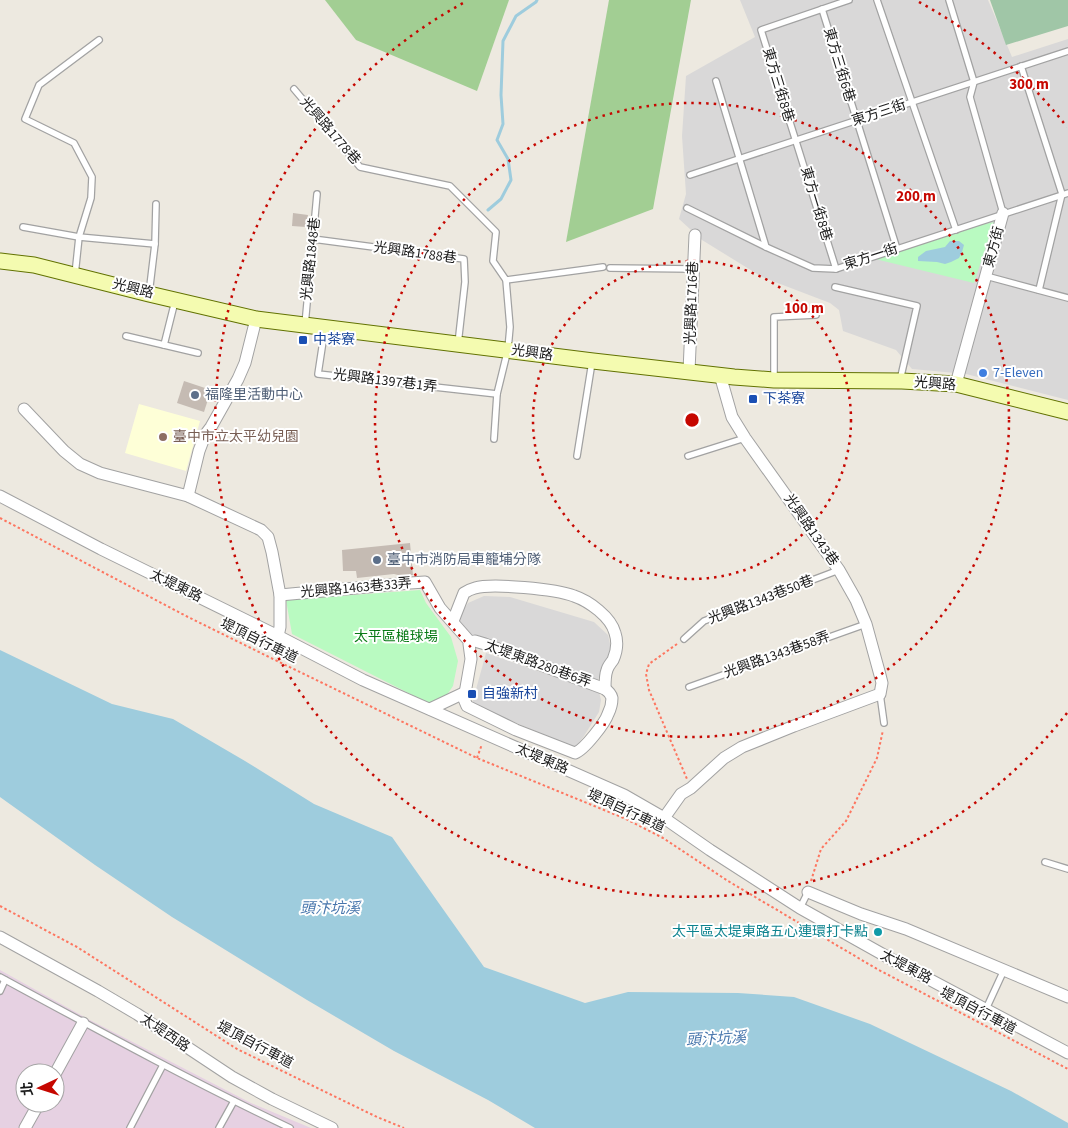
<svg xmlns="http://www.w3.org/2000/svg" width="1068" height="1128" font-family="'Source Sans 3','Noto Sans TC',sans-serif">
<rect width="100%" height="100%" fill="#ede9e0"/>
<g fill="#d9d8d8">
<polygon points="740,0 988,0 1012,57 1068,39 1068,400 966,374 912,369 896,350 843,331 839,310 830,303 762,277 702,240 679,219 686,194 682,136 686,76 755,37"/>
<polygon points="484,596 510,597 594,622 608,635 611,648 598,680 460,634 459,617 468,603"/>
<polygon points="486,653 599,692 601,700 599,712 584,736 575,748 472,704"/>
</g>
<path fill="#e6d1e2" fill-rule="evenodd" d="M0,970L88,1019L251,1103L311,1128H0ZM25,1073H55V1103H25Z"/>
<polygon fill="#feffd7" points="139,404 200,421 186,471 125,453"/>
<g fill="#a2ce93">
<polygon points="325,0 509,0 477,91 356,40"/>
<polygon points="609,0 691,0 653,209 566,242"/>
</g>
<polygon fill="#a0c6a7" points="990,0 1068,0 1068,26 1006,45"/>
<g fill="#b9fac1">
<polygon points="994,222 974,283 871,258 871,254 985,224"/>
<polygon points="420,590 426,603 451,637 458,661 453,686 442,702 430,704 292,634 286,600"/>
</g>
<g fill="#9eccdd">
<polygon points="950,241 959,241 964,245 962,252 959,258 951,262 945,264 937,262 918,261 918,257 926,251 945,247"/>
<polygon points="0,650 112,704 173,719 245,761 314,804 392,837 484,967 585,1003 628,992 738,993 794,997 870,1024 1011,1091 1068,1123 1068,1128 535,1128 488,1100 394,1051 307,1000 172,917 95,865 0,797"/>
</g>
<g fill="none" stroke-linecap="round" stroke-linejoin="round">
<polyline stroke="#9eccdd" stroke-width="3" points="488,210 501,199 511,180 508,159 497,140 503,124 501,95 503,41 516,16 536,2 537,0"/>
</g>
<g fill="#c5bbb3">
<polygon points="293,213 308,215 306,227 292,226"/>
<polygon points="184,381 211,390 204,412 177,403"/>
<polygon points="410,543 413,575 402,576 394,574 357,578 356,571 343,571 342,550"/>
</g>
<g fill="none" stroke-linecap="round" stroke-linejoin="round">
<defs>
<g id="service">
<polyline points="877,0 956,230"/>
<polyline points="949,0 974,82 970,97 1003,213"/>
<polyline points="822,9 897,249"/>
<polyline points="1021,66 1062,194 1039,290"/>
<polyline points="716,81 766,247"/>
<polyline points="294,89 360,167 450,186 496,232 493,261 506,280 510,327 508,349 497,394 494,439"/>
<polyline points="690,175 1068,51"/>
<polyline points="687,208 766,247 813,268 836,269 1068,193"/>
<polyline points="23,227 79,237 155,244"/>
<polyline points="313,239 464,259 465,282 458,344"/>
<polyline points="610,268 694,269"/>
<polyline points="836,269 761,30 849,0"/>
<polyline points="75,275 79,237 91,198 92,177 74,143 25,119 39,85 99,40"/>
<polyline points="986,276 1068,298"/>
<polyline points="506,280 603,267"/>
<polyline points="835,287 917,306 901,376 902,381"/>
<polyline points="149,294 155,244 156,204"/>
<polyline points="305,325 317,194"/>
<polyline points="325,328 318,374 497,394"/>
<polyline points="126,336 198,353"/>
<polyline points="164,345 175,301"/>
<polyline points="774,378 774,317 816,315"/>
<polyline points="577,456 592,362"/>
<polyline points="688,456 745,438"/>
<polyline points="684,639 704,621 839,570"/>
<polyline points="689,687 866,624"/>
<polyline points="880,694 884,723"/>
<polyline points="1045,862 1068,869"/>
<polyline points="800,908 808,892"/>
<path d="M0,977C96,1029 191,1081 290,1128"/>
<polyline points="0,991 5,980"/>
<polyline points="986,1009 1004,970"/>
<polyline points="130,1128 163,1065"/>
<polyline points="219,1128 234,1101"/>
</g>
<g id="minor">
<polyline points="689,371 695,235"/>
<polyline points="956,384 1003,213"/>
<polyline points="24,409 64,451 80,464 100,473 188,496 261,530 268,537 272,552 280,595 280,627 278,636"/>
<polyline points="0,496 101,549 278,636 363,680 624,795 664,818 710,850 800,908 891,959 1068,1053"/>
<polyline points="188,496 199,451 205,435 211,427 238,379 245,363 256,319"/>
<path d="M280,595L410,583L425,582L440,608L470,642L469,644L471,659L464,699L467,706L516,730L575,753C584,750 605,723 608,714C610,710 612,702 612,698C611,694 608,691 605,689L485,644L475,641L470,642"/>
<path d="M453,621L464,593C467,591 471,589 475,588C492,583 556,589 574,596C589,601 611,617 615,633C618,642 617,651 613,660C611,663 608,666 607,670C605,675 605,683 605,689"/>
<polyline points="430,709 466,692"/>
<polyline points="664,818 681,794 691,788 724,758 742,747 794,726 880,694 882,683 880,675 866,624 856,600 839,570 745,438 732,417 720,375"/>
<polyline points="808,892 861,914 906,929 1068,997"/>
<polyline points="0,937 98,991 137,1014 232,1077 272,1099 332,1128"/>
<polyline points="55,1074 83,1023"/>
<polyline points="25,1128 39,1103"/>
</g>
<polyline id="secondary" points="0,261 34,265 149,294 256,319 593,361 734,377 774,380 902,381 956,384 1068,412"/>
</defs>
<use href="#service" stroke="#a2a2a2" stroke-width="8"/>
<use href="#minor" stroke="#a2a2a2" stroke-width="13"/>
<use href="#secondary" stroke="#627202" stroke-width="17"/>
<g stroke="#fd7660" stroke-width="2" stroke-dasharray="2.5 2.5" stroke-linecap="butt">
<polyline points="0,518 188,617 271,658 477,758 626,819 663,838 728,881 877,969 1068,1069"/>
<polyline points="677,644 649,664 646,674 649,690 687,779"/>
<polyline points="477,758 482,744"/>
<polyline points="811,881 821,849 846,821 877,758 883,730"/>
<polyline points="0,906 77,947 237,1049 377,1117 404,1128"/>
</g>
<use href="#service" stroke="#fff" stroke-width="5.5"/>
<use href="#minor" stroke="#fff" stroke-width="11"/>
<use href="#secondary" stroke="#f4fbb0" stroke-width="15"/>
</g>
<g fill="none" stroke="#c60700" stroke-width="2.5" stroke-dasharray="2.5 5">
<circle cx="692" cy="420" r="159"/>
<circle cx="692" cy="420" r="317"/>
<path d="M1067 713A476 476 0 1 1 465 2M919 2A476 476 0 0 1 1067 127"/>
</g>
<g fill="#1a4fb4" stroke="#fff" stroke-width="2">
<rect x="298" y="335" width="10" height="10" rx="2.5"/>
<rect x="748" y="394" width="10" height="10" rx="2.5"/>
<rect x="467" y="689" width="10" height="10" rx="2.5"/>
</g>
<circle fill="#3f7fe0" stroke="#fff" stroke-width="2" cx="983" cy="373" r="5"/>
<g fill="#5c6f8a" stroke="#fff" stroke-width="2">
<circle cx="195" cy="395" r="5"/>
<circle cx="377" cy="560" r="5"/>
</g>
<circle fill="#8d6e63" stroke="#fff" stroke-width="2" cx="163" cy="437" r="5"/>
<circle fill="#0f9aa8" stroke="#fff" stroke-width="2" cx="878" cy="932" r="5"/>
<g text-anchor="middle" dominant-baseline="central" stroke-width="4" stroke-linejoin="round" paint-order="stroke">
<g font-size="14" fill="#1b1b1b" stroke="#fff">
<text transform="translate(839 65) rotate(73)">東方三街6巷</text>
<text transform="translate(778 85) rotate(73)">東方三街8巷</text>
<text transform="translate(879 113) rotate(-18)">東方三街</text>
<text transform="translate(330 131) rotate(49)">光興路1778巷</text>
<text transform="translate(816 204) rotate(73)">東方一街8巷</text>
<text transform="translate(994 247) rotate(-75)">東方街</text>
<text transform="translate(415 253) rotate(8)">光興路1788巷</text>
<text transform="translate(871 257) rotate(-18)">東方一街</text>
<text transform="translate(311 259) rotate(-84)">光興路1848巷</text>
<text transform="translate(133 289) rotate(14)">光興路</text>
<text transform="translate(692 303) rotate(-88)">光興路1716巷</text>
<text transform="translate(532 353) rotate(8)">光興路</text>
<text transform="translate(385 381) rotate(7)">光興路1397巷1弄</text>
<text transform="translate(935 384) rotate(4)">光興路</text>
<text transform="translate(811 530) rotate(55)">光興路1343巷</text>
<text transform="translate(176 586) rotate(26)">太堤東路</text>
<text transform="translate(356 588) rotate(-5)">光興路1463巷33弄</text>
<text transform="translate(761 600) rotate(-21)">光興路1343巷50巷</text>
<text transform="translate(259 641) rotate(26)">堤頂自行車道</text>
<text transform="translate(777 655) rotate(-20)">光興路1343巷58弄</text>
<text transform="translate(538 664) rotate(20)">太堤東路280巷6弄</text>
<text transform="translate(542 759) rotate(23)">太堤東路</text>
<text transform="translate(626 811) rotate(25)">堤頂自行車道</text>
<text transform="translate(906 967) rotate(28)">太堤東路</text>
<text transform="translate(978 1011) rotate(28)">堤頂自行車道</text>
<text transform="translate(165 1033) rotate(34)">太堤西路</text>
<text transform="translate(255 1045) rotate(28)">堤頂自行車道</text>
</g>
<g font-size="14" fill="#164399" stroke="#fff" text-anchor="start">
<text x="313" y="340">中茶寮</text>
<text x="763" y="399">下茶寮</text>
<text x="482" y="694">自強新村</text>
</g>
<g font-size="14" fill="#366cbe" stroke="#fff" text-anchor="start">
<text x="993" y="373">7-Eleven</text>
</g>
<g font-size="14" fill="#4e5e75" stroke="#fff" text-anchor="start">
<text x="205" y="395">福隆里活動中心</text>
<text x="387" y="560">臺中市消防局車籠埔分隊</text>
</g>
<g font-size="14" fill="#785e54" stroke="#fff" text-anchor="start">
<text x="173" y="437">臺中市立太平幼兒園</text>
</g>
<g font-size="14" fill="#087a15" stroke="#fff">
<text x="396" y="637">太平區槌球場</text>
</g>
<g font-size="14" fill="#0d838f" stroke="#fff" text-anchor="end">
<text x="868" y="932">太平區太堤東路五心連環打卡點</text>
</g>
<g font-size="15" font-style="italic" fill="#4675ac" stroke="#fff">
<text x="330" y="908">頭汴坑溪</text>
<text transform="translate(716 1039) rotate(-3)">頭汴坑溪</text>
</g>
</g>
<circle cx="692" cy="420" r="8" fill="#c60700" stroke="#fff" stroke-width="2.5"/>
<g font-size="15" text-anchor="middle" font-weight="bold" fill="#c60700" stroke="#fff" stroke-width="4" stroke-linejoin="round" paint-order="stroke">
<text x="1029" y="89">300 m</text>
<text x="916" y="201">200 m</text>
<text x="804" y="313">100 m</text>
</g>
<g transform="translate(40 1088) rotate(266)"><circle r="24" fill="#ffffff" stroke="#a4a4a4"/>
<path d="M0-4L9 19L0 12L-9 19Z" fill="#c60700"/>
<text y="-8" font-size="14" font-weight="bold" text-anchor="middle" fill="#1b1b1b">北</text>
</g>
</svg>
